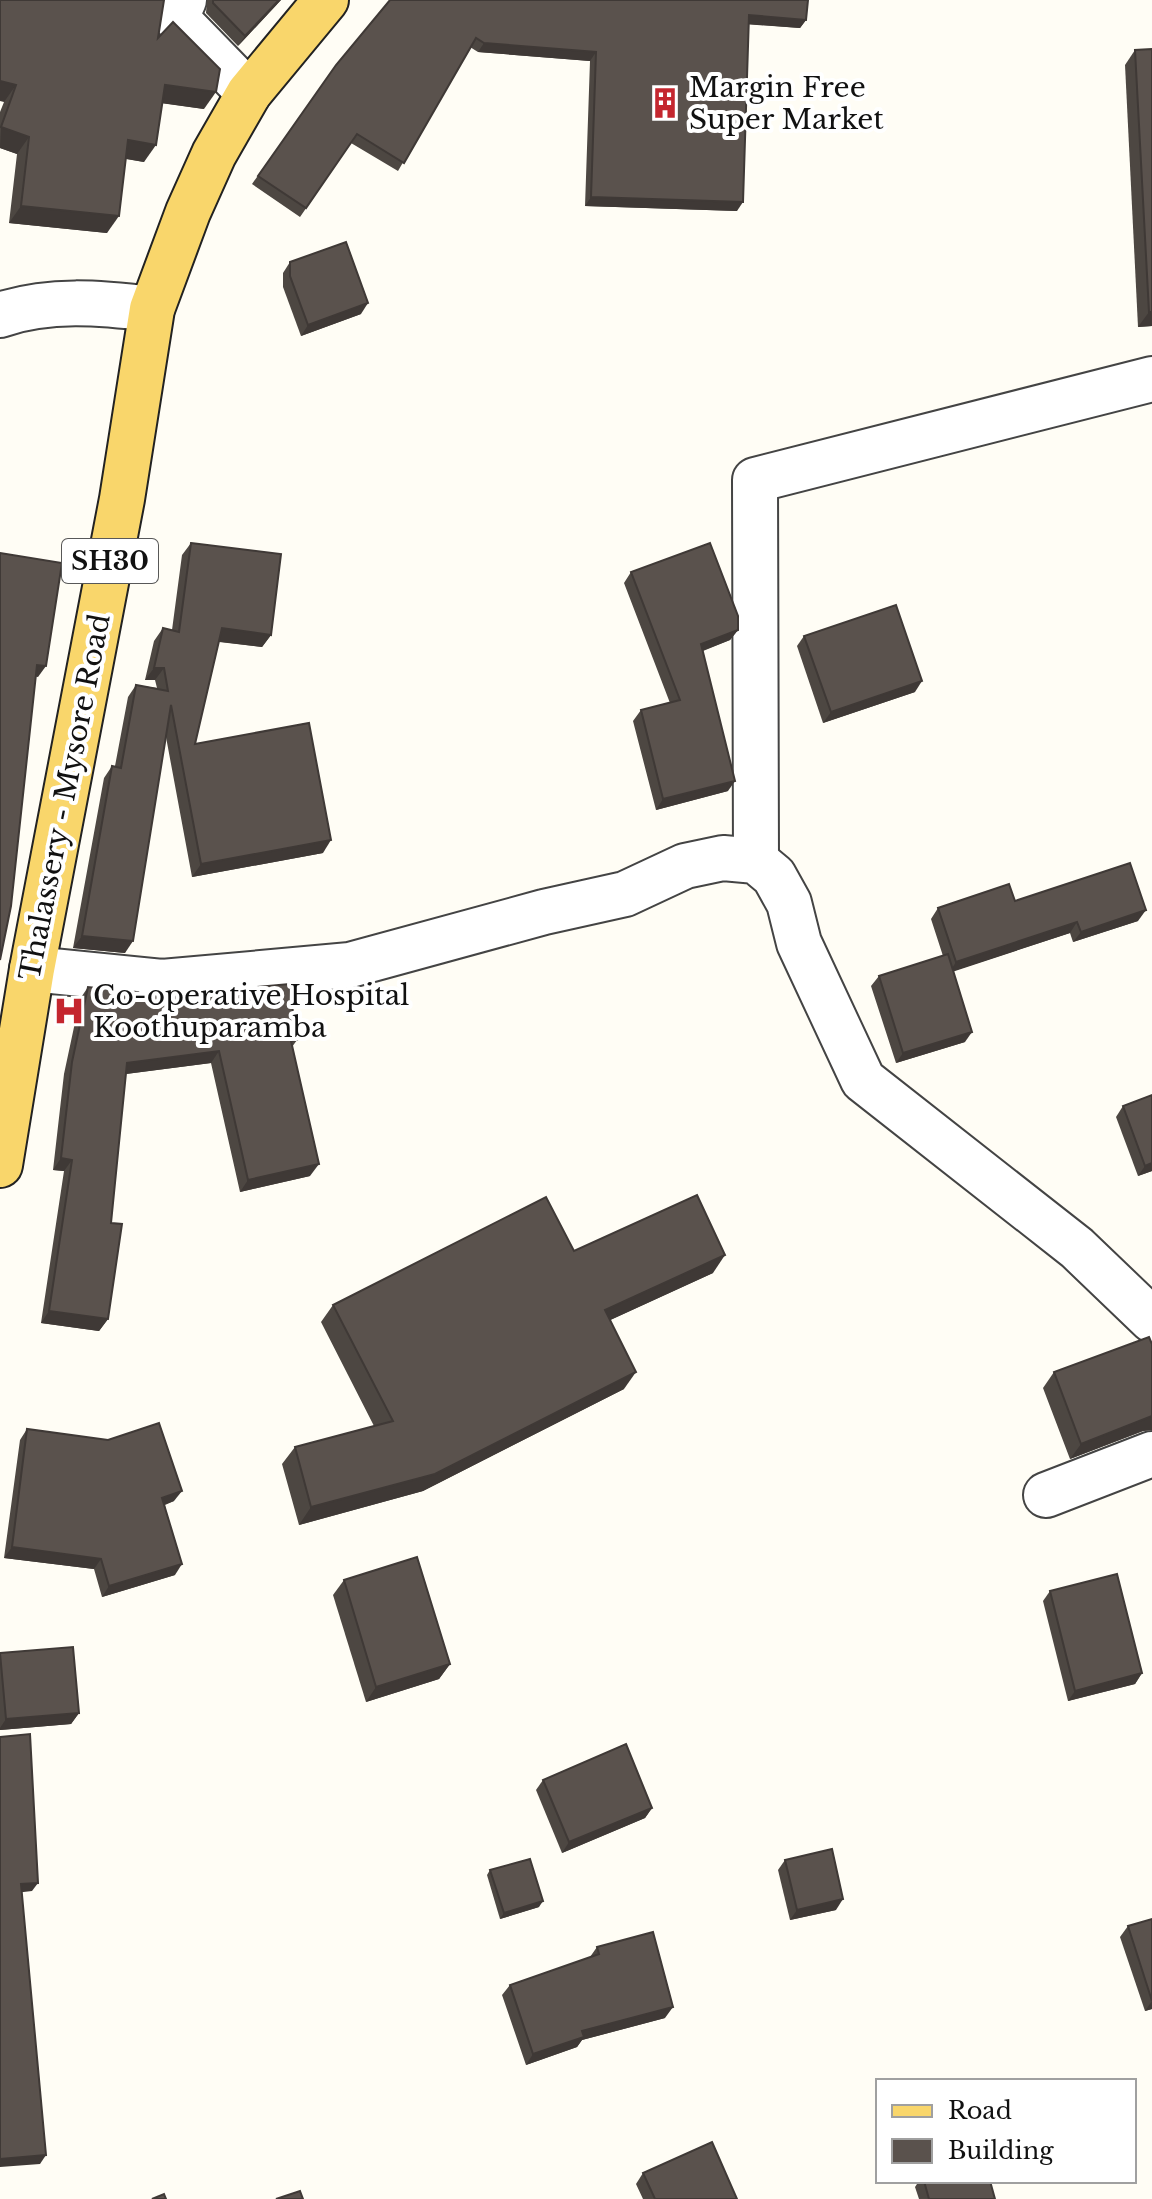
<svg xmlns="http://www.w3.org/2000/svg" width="1152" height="2199" font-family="'Libre Baskerville',serif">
<rect width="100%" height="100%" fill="#fffdf5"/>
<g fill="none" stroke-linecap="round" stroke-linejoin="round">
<defs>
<g id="minor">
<polyline points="184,0 176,18 249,93"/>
<path d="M0,315C49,298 101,303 152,309"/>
<polyline points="756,861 755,480 1152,379"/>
<polyline points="32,969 162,982 350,965 544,912 625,894 685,866 723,858 756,861 774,876 789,903 799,943 863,1080 1077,1248 1152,1320"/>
<polyline points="1046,1495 1152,1454"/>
</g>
<polyline id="major" points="0,1165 32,969 122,499 152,309 188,212 214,154 249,93 326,0"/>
</defs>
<use href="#minor" stroke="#444" stroke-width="48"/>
<use href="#major" stroke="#222" stroke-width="48"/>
<use href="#minor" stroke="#fff" stroke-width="44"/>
<use href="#major" stroke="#f9d66b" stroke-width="44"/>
</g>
<g fill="#4d4742">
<polygon points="0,0 158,38 204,109 162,103 144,162 126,159 107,233 9,223 17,154 0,148 0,112 4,102"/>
<polygon points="207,0 281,0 238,46 206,13"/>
<polygon points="390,0 806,20 800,28 749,24 737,211 585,206 590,61 478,52 470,47 398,171 351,143 300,217 252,184 336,65"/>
<polygon points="1152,49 1152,326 1138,327 1125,65 1135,50"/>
<polygon points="290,262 361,314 301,336 283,287 283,273"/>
<polygon points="191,543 271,635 262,647 219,642 195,744 323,853 192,877 166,737 125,953 73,948 104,778 112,766 115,766 128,697 136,685 157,688 155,680 145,680 154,641 163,628 172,630 182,555"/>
<polygon points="631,572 738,630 730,640 703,651 728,791 656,810 633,721 641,710 670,703 624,583"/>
<polygon points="804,636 915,692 823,723 797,646"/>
<polygon points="1015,901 1138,921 1073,942 1070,933 953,971 965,1042 896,1063 871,986 879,976 943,956 931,919 938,908"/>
<polygon points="88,987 137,995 297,1040 292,1047 310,1176 240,1192 211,1063 126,1074 111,1223 108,1319 99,1331 41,1323 64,1171 53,1170 64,1074 80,999"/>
<polygon points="1152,1095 1152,1171 1138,1176 1116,1117 1123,1106"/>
<polygon points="574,1251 713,1273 610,1320 624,1389 423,1491 299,1525 282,1464 295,1447 374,1426 321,1322 333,1305"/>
<polygon points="1152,1344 1152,1430 1143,1431 1070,1459 1043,1388 1054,1372"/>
<polygon points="27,1429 174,1501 165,1505 175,1575 102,1597 94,1569 4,1558 20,1440"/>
<polygon points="344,1580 450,1664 439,1679 366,1702 333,1595"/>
<polygon points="1050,1591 1142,1673 1135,1684 1068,1701 1043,1601"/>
<polygon points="0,1653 79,1713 71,1724 0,1730"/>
<polygon points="543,1780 652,1808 645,1818 562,1853 536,1790"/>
<polygon points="785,1860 836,1910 790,1920 778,1870"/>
<polygon points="490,1870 539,1907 500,1919 487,1875"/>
<polygon points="1152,1919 1152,2009 1145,2011 1120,1937 1128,1926"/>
<polygon points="597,1947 665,2018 582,2040 577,2047 526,2065 502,1995 510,1985 590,1957"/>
<polygon points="643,2173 737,2199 643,2199 636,2184"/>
<polygon points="919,2181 990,2181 995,2199 919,2199 915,2187"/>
</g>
<g fill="#3f3936">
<polygon points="279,0 281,0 238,46 245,36"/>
<polygon points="749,15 806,20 800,28 743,24"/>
<polygon points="484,43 596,52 590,61 478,52"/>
<polygon points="0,81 16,85 4,102 0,101"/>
<polygon points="165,85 216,92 204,109 153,102"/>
<polygon points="1,127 29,137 17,154 0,148"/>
<polygon points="128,140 156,145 144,162 116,157"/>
<polygon points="591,197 743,202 737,211 585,206"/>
<polygon points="21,206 119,216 107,233 9,223"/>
<polygon points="368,303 361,314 301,336 308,325"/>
<polygon points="1149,312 1152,312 1152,326 1138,327"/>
<polygon points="222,628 271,635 262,647 214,641"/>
<polygon points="738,630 730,640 694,654 701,644"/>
<polygon points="37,665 46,666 38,677 30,676"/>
<polygon points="154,668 164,668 155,680 145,680"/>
<polygon points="922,681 915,692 823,723 831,712"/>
<polygon points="735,781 728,791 656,810 663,799"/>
<polygon points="331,840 323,853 192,877 201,864"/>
<polygon points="1146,910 1138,921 1073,942 1081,932"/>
<polygon points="1077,922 1070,933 949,973 956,962"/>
<polygon points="82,936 133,941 125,953 73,948"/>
<polygon points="972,1032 965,1042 896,1063 903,1053"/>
<polygon points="219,1051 211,1063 118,1075 127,1063"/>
<polygon points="61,1158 72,1160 64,1171 53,1170"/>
<polygon points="1152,1163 1152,1171 1138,1176 1145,1166"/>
<polygon points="319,1164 310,1176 240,1192 248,1180"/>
<polygon points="725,1255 713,1273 593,1328 605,1310"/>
<polygon points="49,1311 108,1319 99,1331 41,1323"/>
<polygon points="636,1372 624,1389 423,1491 299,1525 311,1507"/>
<polygon points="1152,1416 1152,1430 1143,1431 1070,1459 1081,1444"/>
<polygon points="182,1491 174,1501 155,1508 162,1498"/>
<polygon points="12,1547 101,1559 94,1569 4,1558"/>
<polygon points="182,1564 175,1575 102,1597 109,1586"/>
<polygon points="450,1664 439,1679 366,1702 376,1687"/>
<polygon points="1142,1673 1135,1684 1068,1701 1075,1691"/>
<polygon points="79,1713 71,1724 0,1730 0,1728 6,1719"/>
<polygon points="652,1808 645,1818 562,1853 569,1842"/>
<polygon points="38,1883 32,1891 15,1893 21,1884"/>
<polygon points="843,1899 836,1910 790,1920 797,1910"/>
<polygon points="543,1901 539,1907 500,1919 504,1913"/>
<polygon points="1152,2001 1152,2009 1145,2011"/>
<polygon points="673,2007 665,2018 582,2040 577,2047 526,2065 533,2054 582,2031"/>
<polygon points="46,2155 40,2164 0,2167 0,2159"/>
</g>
<g fill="#5a524d" stroke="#3f3936" stroke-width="2">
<polygon points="0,0 164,0 158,38 173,22 220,69 216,92 165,85 156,145 128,140 119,216 21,206 29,137 1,127 16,85 0,81"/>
<polygon points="213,0 279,0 245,36 213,3"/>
<polygon points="390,0 808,0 806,20 749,15 743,202 591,197 596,52 484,43 476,38 404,163 357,134 306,208 258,176 336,65"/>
<polygon points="1152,49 1152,312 1149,312 1135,50"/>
<polygon points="346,242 368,303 308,325 290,276 290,262"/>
<polygon points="191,543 281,554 271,635 222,628 195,744 309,723 331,840 201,864 171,705 133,941 82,936 112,766 121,768 136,685 168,691 164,668 154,668 163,628 179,632"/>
<polygon points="710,543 738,616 738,630 701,644 735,781 663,799 641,710 680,700 631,572"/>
<polygon points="0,553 62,563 46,666 37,665 11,906 0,960"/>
<polygon points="896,605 922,681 831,712 804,636"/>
<polygon points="1130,863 1146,910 1081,932 1077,922 956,962 938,908 1009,884 1015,901"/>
<polygon points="948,954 972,1032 903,1053 879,976"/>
<polygon points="289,984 297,1040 291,1041 319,1164 248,1180 219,1051 127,1063 111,1223 122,1224 108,1319 49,1311 72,1160 61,1158 72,1062 88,987 138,992 137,995 172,995"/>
<polygon points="1152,1095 1152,1163 1145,1166 1123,1106"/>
<polygon points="697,1195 725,1255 605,1310 636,1372 435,1474 311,1507 295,1447 393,1421 333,1305 546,1197 574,1251"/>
<polygon points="1149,1337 1152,1344 1152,1416 1081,1444 1054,1372"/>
<polygon points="159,1423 182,1491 162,1498 182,1564 109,1586 101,1559 12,1547 27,1429 108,1440"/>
<polygon points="417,1557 450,1664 376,1687 344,1580"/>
<polygon points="1117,1574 1142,1673 1075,1691 1050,1591"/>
<polygon points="73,1647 79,1713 6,1719 0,1653"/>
<polygon points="30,1734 38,1883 21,1884 46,2155 0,2159 0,1737"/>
<polygon points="626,1744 652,1808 569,1842 543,1780"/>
<polygon points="832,1849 843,1899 797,1910 785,1860"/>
<polygon points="530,1859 543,1901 504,1913 490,1870"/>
<polygon points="1152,1919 1152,2001 1128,1926"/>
<polygon points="653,1932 673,2007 582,2031 584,2037 533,2054 510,1985 599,1954 597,1947"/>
<polygon points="712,2142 737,2199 655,2199 643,2173"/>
<polygon points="924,2181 990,2181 995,2199 929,2199"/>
<polygon points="300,2191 303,2199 276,2199"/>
<polygon points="164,2194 166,2199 152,2199"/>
</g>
<defs>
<symbol id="building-bare" viewBox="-9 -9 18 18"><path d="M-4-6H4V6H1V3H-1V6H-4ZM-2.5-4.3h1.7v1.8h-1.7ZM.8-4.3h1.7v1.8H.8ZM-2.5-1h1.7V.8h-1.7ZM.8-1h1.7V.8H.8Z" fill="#c4262e" stroke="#fff" stroke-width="2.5" paint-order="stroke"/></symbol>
<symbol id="hospital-bare" viewBox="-9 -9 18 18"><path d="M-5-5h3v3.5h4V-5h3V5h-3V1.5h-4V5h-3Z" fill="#c4262e" stroke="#fff" stroke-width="2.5" paint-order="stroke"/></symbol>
</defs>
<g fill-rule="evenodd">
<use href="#building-bare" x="643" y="81" width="44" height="44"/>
<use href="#hospital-bare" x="47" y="989" width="44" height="44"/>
</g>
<g text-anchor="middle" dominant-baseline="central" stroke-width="8" stroke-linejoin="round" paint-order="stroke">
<rect fill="#fff" stroke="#585858" stroke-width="2" x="62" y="539" width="96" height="44" rx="6"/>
<g font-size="26" font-weight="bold" fill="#111">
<text x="110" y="561">SH30</text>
</g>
<g font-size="28" fill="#111" stroke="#fff" text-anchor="start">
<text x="689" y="87">Margin Free<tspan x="689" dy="32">Super Market</tspan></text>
<text x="93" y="995">Co-operative Hospital<tspan x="93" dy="32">Koothuparamba</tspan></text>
</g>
<g font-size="28" fill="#111" stroke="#fff">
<text transform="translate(65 797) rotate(-79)">Thalassery - Mysore Road</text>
</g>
</g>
<rect x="876" y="2079" width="260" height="104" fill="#ffffff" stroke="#a0a0a0" stroke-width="2"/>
<rect x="892" y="2105" width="40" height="12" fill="#f9d66b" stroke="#a0a0a0" stroke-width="2"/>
<text x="948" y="2119" font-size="24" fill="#111111">Road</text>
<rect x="892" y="2139" width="40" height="24" fill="#5a524d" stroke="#a0a0a0" stroke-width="2"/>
<text x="948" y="2159" font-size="24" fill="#111111">Building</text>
</svg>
